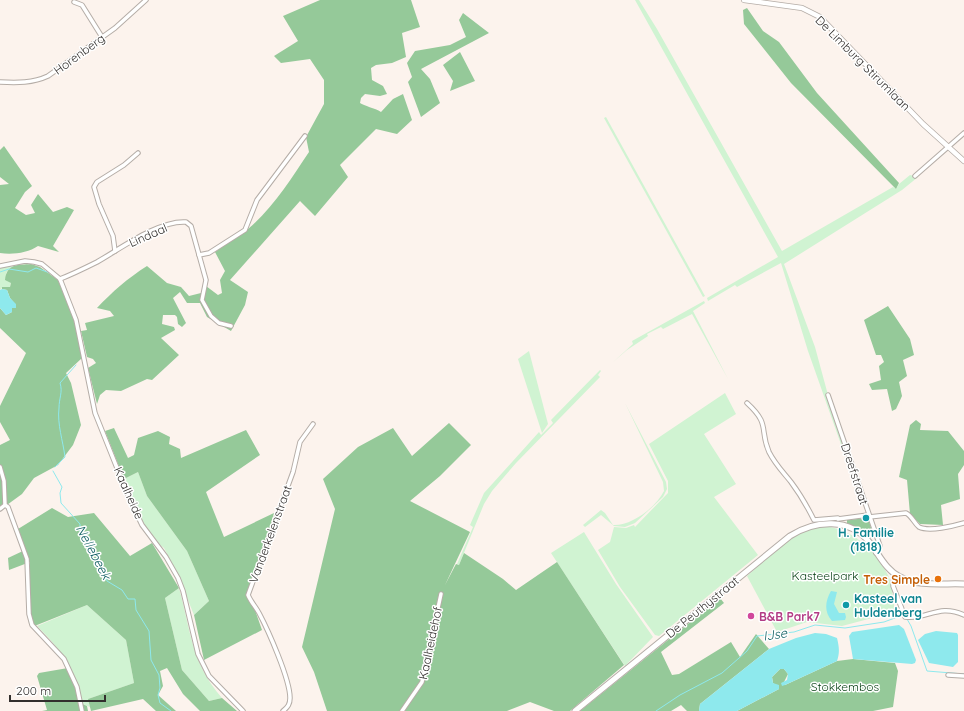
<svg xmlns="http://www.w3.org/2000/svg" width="964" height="711" font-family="Quicksand,sans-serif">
<rect width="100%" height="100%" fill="#fcf3ed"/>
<g fill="#d0f3d2">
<polygon points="635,0 639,0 657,29 782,251 893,187 896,189 899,184 910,175 918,177 902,190 784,264 815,347 828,395 846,449 843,450 808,351 781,263 737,287 735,285 708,301 707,298 778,257"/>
<polygon points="606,117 705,296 703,297 604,118"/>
<polygon points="11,265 12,266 6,273 11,283 10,287 3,287 0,290 0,268"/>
<polygon points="704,301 705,303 693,311 728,379 692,314 663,329 661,327 647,334 648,336 627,350 612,363 633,344 632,341"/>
<polygon points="529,351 548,424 542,433 518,359"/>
<polygon points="600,370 601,371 598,375 600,377 516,463 492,491 484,504 459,565 457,564 473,527 470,525 484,493 539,432 541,435 553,423 551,420"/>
<polygon points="725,393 736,414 704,434 736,484 714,497 758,555 659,636 655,635 620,587 598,550 610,542 614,527 626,528 634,525 635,527 668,493 668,481 649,444"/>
<path d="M625,403L666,482L667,489L663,497L635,523L625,527L614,526L601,515L585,527L583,525L601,510L605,513L613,525C632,526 656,507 664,491L663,482Z"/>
<polygon points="138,472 147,496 187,551 209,601 194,615 177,573 164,548 154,540 139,515 124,479"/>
<path d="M822,526C851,528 875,549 888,575C893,585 893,601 895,612L842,626L807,622L777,632L747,576C769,557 792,530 822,526Z"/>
<polygon points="584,532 616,584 653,637 625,666 551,553"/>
<path d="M179,588C191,631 191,662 222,698L209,701L182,670L165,598Z"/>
<path d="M87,605L126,640L134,683L88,699L90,707L82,704C74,668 63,652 37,626Z"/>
</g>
<g fill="#95c999">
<path d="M320,0H411L420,27L402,33L406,57L392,63L376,65L371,68L372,80L383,86L387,94L380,96L365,94L361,98L360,103C364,106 375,108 381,112L393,99L403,94L412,120L397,134L376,129L340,165L348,177L315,216L300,201L230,280L248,292L245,305L231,331L207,317L200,303H187L180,292L173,298L186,323L182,327L178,324L177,317L175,315H163L162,324L174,327L175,330L161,338L179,355L152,380L147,379L121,391L106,390L100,395L97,404L88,368L96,363L93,359L87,357L81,331L87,330L85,323L114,316L110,311L97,308C112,292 128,278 147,266L167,283L181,287L189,296L205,292L206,286L218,295L222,293L220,280L225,271L215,252C225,244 238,237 248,229C273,208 291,179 309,152L306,137L324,104V80L310,59L281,63L274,56L298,41L283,16Z"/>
<polygon points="747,8 763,31 779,42 817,93 899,183 896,189 791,83 744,24 743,10"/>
<polygon points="463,13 489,33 421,69 430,79 440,103 421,117 408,82 412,77 407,63 415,51 450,45 466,37 459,20"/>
<polygon points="460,52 475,81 450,91 453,81 443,65"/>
<path d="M4,146L32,186L25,192L15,208L26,215L35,213L31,205L38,194L53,212L67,207L74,210L53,246L59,252L38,246C28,253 12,255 0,253V185L9,184L0,177V150Z"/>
<path d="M31,264L40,267L58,280L75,323L82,358L66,373L71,383L81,425L73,445L58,465L34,478L22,494L0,510V445L10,440L0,422V406L26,353L0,328V308L6,315L12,312V308L16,305L10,298L7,290L2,289V287H10L11,283L5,280C7,263 18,265 31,264Z"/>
<polygon points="888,306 910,339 914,355 903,360 907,376 899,382 902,396 896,409 892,411 887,389 872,390 869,384 881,380 879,366 884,362 881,355 876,355 864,320"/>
<polygon points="916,420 921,424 920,430 948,431 964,451 964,465 958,474 960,499 941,505 943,525 920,524 910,514 907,480 899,477 910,425"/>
<polygon points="449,423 471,445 440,476 410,501 470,532 445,585 456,564 459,565 464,553 503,579 516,590 557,562 624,665 570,711 554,711 530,702 507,711 327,711 314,672 302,647 335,509 323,479 358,447 393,428 412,456"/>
<polygon points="114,428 128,458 134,455 138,438 158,431 170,437 169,444 180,449 181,458 246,430 260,455 206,492 224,537 274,513 250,596 262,630 204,660 194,615 209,601 187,551 147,496 138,472 124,479 105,431"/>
<polygon points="52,508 68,517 94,513 130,556 152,543 179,588 165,598 182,670 209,701 222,698 237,711 200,711 183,694 167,668 160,671 163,686 158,695 176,711 156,711 143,699 91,711 88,699 134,683 126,640 87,605 32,627 29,624 27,596 30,562 9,570 8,558 25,550 18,529"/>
<polygon points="868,518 874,537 867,538 859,530 847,523 847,520"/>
<polygon points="720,598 724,603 661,652 672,675 679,674 731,642 740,657 756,634 769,649 700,704 699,711 687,711 681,705 671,711 580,711"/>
<polygon points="853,659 895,663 898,671 893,707 873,711 737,711 779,689 773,683 772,677 780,669 784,669 788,674 784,682 785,685 837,661"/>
<polygon points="68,668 80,703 87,706 88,711 42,711 47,710 37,676 39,673"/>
</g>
<g fill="#8ee9ed">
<polygon points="2,289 7,290 10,298 16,304 16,308 12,308 12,312 6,315 0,308 0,290"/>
<path d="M831,591L837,592L834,604L839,613H845L846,617L845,620L832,621C824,612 825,601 831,591Z"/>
<polygon points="899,625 904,629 916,660 915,663 912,664 853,659 849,636 852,632"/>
<polygon points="936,631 957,633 958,635 958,662 953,667 929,663 918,640 925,634"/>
<path d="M815,633L826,634L837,638C839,646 840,653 837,661L785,685L782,686L781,683L787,680L788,674L784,669H780L772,677L773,683L779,685V689L737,711H699L700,704L769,649L796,638Z"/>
</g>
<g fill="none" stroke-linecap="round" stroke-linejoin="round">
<g stroke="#8ee9ed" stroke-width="1">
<polyline points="0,272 9,269 28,272 36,268 50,273"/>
<path d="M55,467L65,457C63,441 57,424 59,408C59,398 63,392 60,383L76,365"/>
<polyline points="53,471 62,487 60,493 61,503 80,524 80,532 95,553 107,581 122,590 128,599 135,599 136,610 149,631 151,660 159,675 160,688 158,695 160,703 171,711"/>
<polyline points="907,619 911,626 927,671 964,674"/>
<polyline points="656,711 680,695 722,673 747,651 757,636 794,632 815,625 845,628 884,622 903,615"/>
</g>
<defs>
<g id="minor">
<polyline points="74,2 82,5 102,37"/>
<path d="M0,82C17,83 33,83 48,76L115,28L146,0"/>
<polyline points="915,176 964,133"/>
<polyline points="115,251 113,236 99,204 94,187 97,182 124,165 138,153"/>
<polyline points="199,255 209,253 245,230 257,200 305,136"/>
<polyline points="0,266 25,261 34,262 42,264 60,279 76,320 95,413 129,498 142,525 166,557 178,578 183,591 198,654 209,676 243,711"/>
<path d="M60,279C73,274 85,268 97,262C120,249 159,220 186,222L191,226L206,280L202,300L211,316L219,323L231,326"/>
<polyline points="828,395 880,546 876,553"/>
<path d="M747,403C771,425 759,429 769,452C775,464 783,472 791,482C800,494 807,506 814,520L838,518"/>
<polyline points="0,467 4,481 5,505 8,507 27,559 29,614 32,625 64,659 77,687 82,711"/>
<polyline points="0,509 5,505"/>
<path d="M869,517L906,513C912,516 914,523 919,527C929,532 954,526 964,523"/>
<polyline points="838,519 868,515"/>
<path d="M894,574L893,586L905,617C928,620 938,603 964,615"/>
<polyline points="948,675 964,676"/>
<path d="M283,711C288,707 290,704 290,698C290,679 268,630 259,613C255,606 251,602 248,595L293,472L300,442L313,424"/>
<polyline points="402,711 422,682 441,594"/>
</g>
<polyline id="tertiary" points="744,0 802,8 820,17 923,124 964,161"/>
<path id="secondary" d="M575,711L790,536C815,520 850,517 870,543C880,556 886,570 900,577C919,587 944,583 964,584"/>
</defs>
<use href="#minor" stroke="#b5ada7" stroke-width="5.5"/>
<use href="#tertiary" stroke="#b5ada7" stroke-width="6"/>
<use href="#secondary" stroke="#b5ada7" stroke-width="7"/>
<use href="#minor" stroke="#fff" stroke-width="3.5"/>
<use href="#tertiary" stroke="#fff" stroke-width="4.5"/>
<use href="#secondary" stroke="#fff" stroke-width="5"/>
</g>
<g fill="#0f9aa8" stroke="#fff" stroke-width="1.5">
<circle cx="866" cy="518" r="4"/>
<circle cx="846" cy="605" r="4"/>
</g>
<circle fill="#e8710a" stroke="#fff" stroke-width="1.5" cx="938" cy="579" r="4"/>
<circle fill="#d1479c" stroke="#fff" stroke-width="1.5" cx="751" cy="616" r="4"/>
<g text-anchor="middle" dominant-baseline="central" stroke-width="3" stroke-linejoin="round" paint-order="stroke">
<g font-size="12" fill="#322f2d" stroke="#fff">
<text transform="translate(79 54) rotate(-36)">Horenberg</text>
<text transform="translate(863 63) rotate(45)">De Limburg Stirumlaan</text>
<text transform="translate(148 235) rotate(-24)">Lindaal</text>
<text transform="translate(855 474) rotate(72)">Dreefstraat</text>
<text transform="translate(129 493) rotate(66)">Kaalheide</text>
<text transform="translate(270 534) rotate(-70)">Vanderkelenstraat</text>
<text transform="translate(702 607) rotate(-39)">De Peuthystraat</text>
<text transform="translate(430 643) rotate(-78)">Kaalheidehof</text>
</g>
<g font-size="12" font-weight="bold" fill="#0d838f" stroke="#fff">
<text x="866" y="532">H. Familie<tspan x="866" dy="14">(1818)</tspan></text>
<text x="854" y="598" text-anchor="start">Kasteel van<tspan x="854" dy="14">Huldenberg</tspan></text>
</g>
<g font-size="12" fill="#023d0f" stroke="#fff">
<text x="825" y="575">Kasteelpark</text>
<text x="845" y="686">Stokkembos</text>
</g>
<g font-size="12" font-weight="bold" fill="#c56008" stroke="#fff" text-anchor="end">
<text x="930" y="579">Tres Simple</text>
</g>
<g font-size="12" font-weight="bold" fill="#b23c85" stroke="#fff" text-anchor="start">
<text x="759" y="616">B&amp;B Park7</text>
</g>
<g font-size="13" font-style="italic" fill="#0f5e61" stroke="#fff">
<text transform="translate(94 552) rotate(62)">Nellebeek</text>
<text transform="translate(775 634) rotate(-8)">IJse</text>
</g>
</g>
<path d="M10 695v6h95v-6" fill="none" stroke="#322f2d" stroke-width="2"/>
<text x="16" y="695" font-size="12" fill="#322f2d" stroke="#ffffff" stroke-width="3" paint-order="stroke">200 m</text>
</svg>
